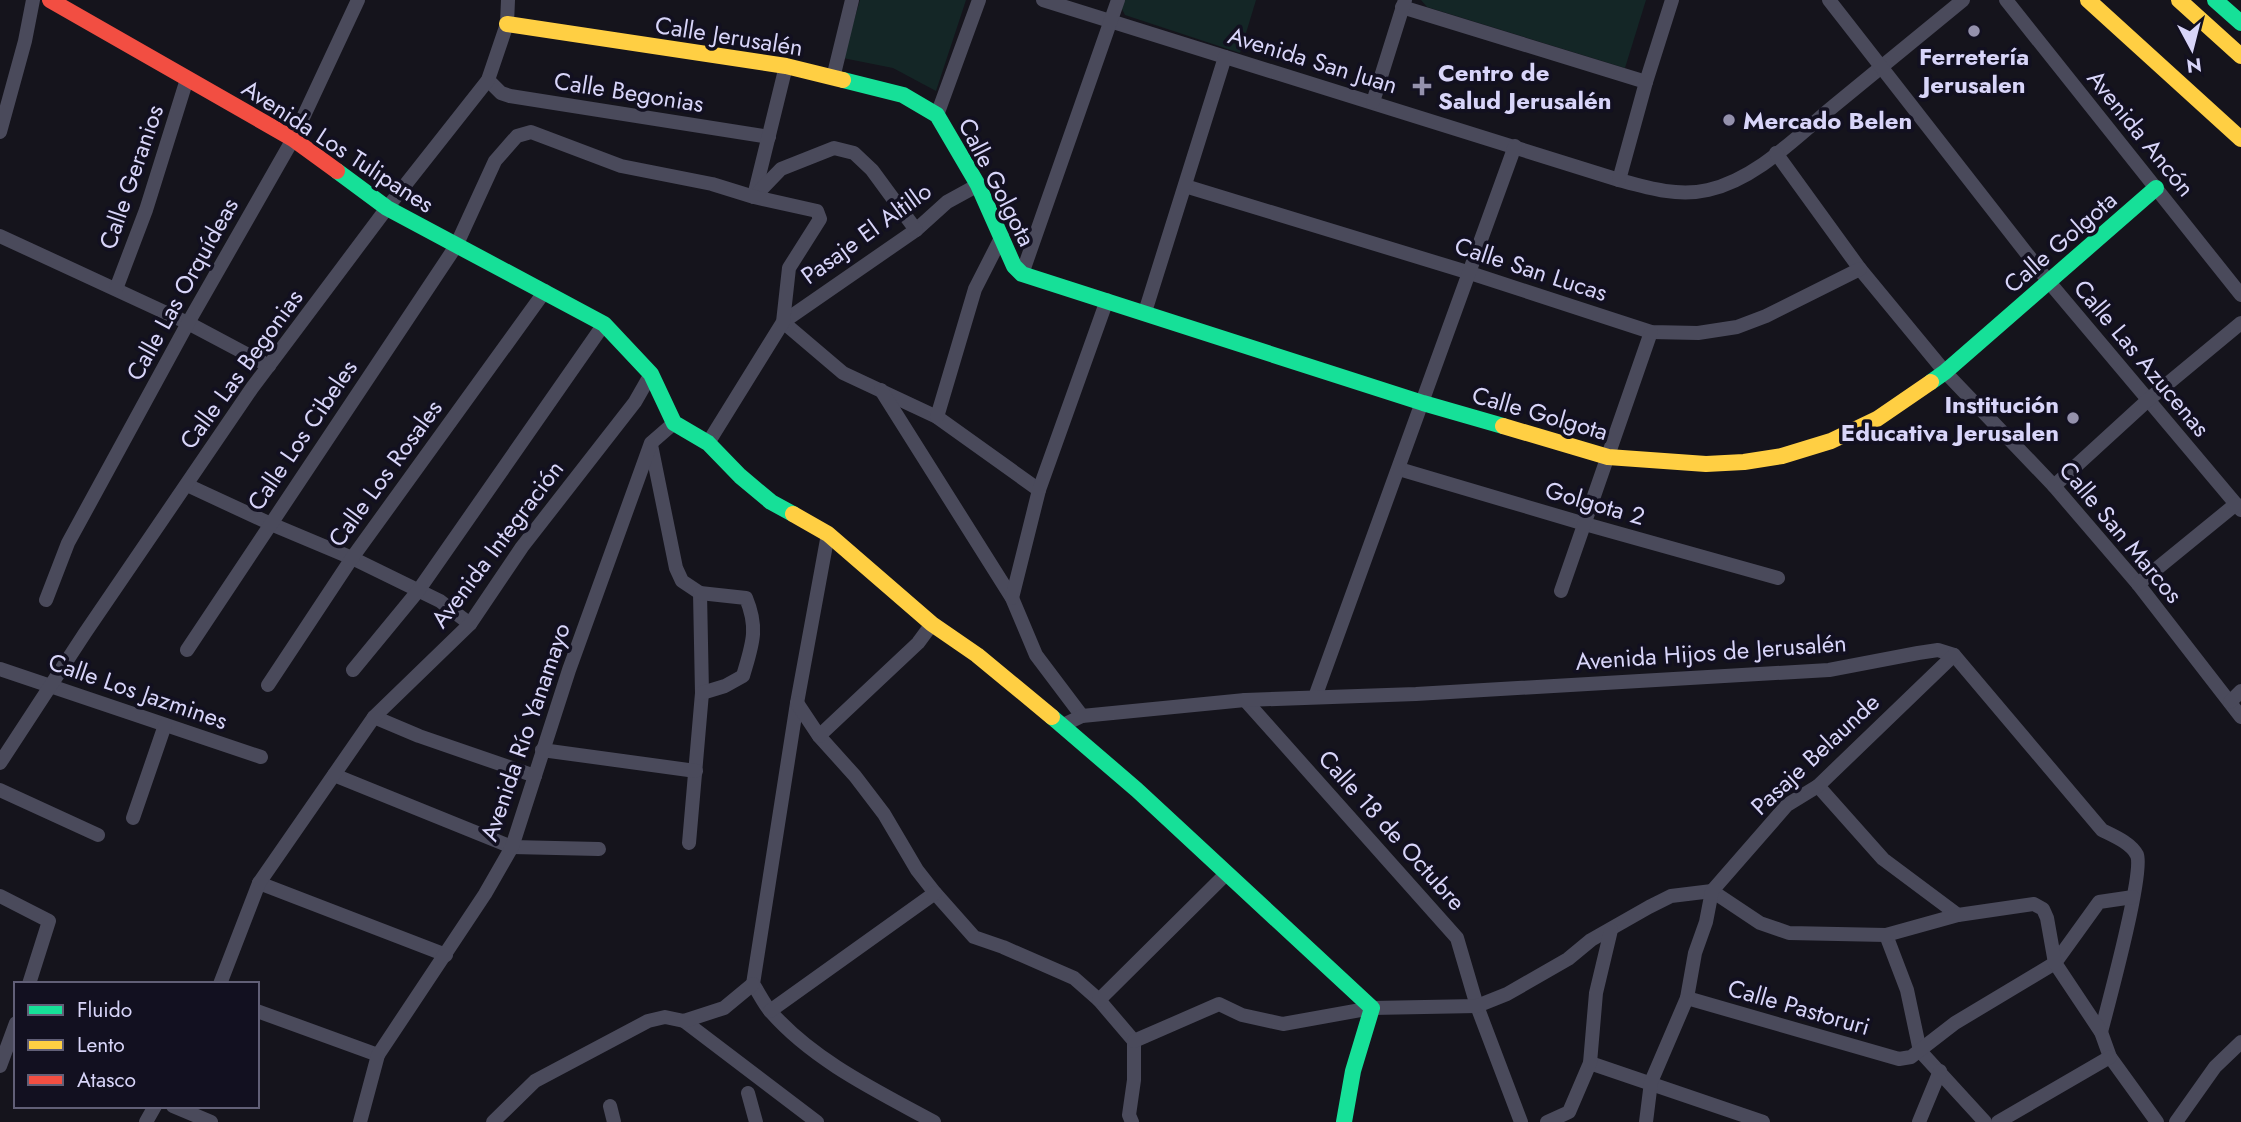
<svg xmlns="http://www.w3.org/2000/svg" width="2241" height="1122" font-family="Jost,sans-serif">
<rect width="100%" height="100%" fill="#15141c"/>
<g fill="#142626">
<polygon points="860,0 966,0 936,91 893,68 843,58"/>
<polygon points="1124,0 1256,0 1240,53 1125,15 1121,7"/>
<polygon points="1421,0 1646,0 1625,68 1427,7"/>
</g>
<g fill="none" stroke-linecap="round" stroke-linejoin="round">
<g stroke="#4a4a5b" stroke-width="14">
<path d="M1043,0L1619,180C1648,188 1678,197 1708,190C1757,179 1797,136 1835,105C1878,70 1920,35 1963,0"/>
<polyline points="1829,0 2049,282 2241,510"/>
<polyline points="2006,0 2241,295"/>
<polyline points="1402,7 1646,82"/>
<polyline points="833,78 852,0"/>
<polyline points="488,80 501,93 510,96 769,137"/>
<polyline points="1373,102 1405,0"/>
<polyline points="937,115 979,0"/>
<polyline points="0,132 25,41 33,0"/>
<polyline points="1776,153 1860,269 1945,372 2054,486 2138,584 2241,717"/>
<polyline points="1619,180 1646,82 1672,0"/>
<polyline points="978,185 947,202 916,230 783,322 843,373 937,417 1039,490"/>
<polyline points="1185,186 1467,272 1651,332 1698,333 1737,327 1766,316 1860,269"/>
<polyline points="754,196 786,66"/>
<polyline points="754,197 781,169 834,148 854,153 872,170 916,230"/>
<polyline points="0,236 188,323 269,366"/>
<polyline points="1022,274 1118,0"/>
<polyline points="116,289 146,210 187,79"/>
<polyline points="1145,312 1225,57"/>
<polyline points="881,390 1012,598 1036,655 1082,716"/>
<polyline points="937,417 975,289 1002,236"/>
<polyline points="651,445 676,568 682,581 700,593 702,693 689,843"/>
<polyline points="1399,469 1585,524 1778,578"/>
<polyline points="187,485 271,524 352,558 440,601 470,624"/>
<polyline points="2054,486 2148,400 2241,323"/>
<path d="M828,534L797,703L753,984C759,993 764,1004 771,1012C814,1061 877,1091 934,1122"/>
<polyline points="2138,584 2236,504"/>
<polyline points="1561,591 1651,332"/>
<path d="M700,593L746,598C759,629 752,645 743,676L725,686L702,693"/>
<polyline points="1012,598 1039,490 1107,300"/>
<polyline points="46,600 68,543 188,323 293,139 358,0"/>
<polyline points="187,650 456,246 495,161 517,136 531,132 621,166 712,184 754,197 817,211 820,219 789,268 783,322 708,443"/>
<polyline points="0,669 261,757"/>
<polyline points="353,670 418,591 604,324"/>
<polyline points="268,685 352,558 545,291"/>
<polyline points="1315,697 1515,146"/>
<polyline points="1245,700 1457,938 1477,1006 1521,1122"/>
<polyline points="2230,702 2241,691"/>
<polyline points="797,703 819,736 855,776 884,814 917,870 935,893 974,937 1003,947 1074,978 1099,1000 1134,1041 1134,1080 1129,1115 1132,1122"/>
<polyline points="374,717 419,736 535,776"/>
<path d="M1061,726L1082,716L1245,700L1416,694L1829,670L1918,653L1938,650L1954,655L2102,830C2114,836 2131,843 2137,855C2144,873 2108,1005 2101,1032"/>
<polyline points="819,736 918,643 932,624"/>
<polyline points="542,750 696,771"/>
<polyline points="0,763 85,633 252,388 387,208 488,80 507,24 508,0"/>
<polyline points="334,775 512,847 599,849"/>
<polyline points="1818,786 1883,859 1958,915"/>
<polyline points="0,790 98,835"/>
<polyline points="133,818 165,725"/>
<polyline points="259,883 446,955"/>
<polyline points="0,896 49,921 29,984"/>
<polyline points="1886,935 1907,990 1920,1051 1985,1122"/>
<polyline points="220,984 259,883 374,717 470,624 522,547 635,402 651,374"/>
<polyline points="1687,998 1899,1059 1911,1057 1955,1023 2055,963 2099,902 2133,897"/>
<polyline points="1099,1000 1226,874"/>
<polyline points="257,1011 378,1055"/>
<polyline points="770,1011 935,893"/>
<polyline points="684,1021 817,1122"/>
<polyline points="1134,1041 1219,1004 1242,1015 1283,1024 1372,1008 1477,1006 1507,994 1568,959 1591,940 1649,907 1671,896 1712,891 1760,923 1789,933 1886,935 1958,915 2034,904 2043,909 2047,918 2055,963 2101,1032 2110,1057 2157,1122"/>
<polyline points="1590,1063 1763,1122"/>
<polyline points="0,1066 16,1023"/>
<polyline points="748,1093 756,1122"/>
<polyline points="173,1106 211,1122"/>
<polyline points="610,1106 614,1122"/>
<polyline points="146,1122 155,1106"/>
<polyline points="360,1122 378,1055 485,894 512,847 569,670 651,443 674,423"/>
<polyline points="493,1122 535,1081 648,1021 665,1017 684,1021 724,1008 753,984"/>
<polyline points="1547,1122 1569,1112 1590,1063 1596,993 1611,930"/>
<polyline points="1646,1122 1651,1082 1687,998 1695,953 1706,922 1712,891 1787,805 1818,786 1954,655"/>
<polyline points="1919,1122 1940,1071"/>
<polyline points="1998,1122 2110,1057"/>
<polyline points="2176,1122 2215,1067 2241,1042"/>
</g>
<g stroke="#16e098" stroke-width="16">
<polyline points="2215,0 2241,23"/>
<polyline points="843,80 903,95 937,115 978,185 1014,266 1022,274 1423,403 1503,426"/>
<polyline points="337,171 387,208 604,324 651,374 674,423 708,443 740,476 771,502 793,514"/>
<polyline points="1931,382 1945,372 2156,188"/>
<polyline points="1052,717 1137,790 1372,1008 1353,1071 1344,1122"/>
</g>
<g stroke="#ffcf43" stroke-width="16">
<polyline points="2088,0 2241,139"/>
<polyline points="2179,0 2241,56"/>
<polyline points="507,24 786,66 843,80"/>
<polyline points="1503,426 1608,457 1706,464 1744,462 1782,456 1831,441 1877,419 1931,382"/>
<polyline points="793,514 828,534 932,624 977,655 1052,717"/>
</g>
<polyline stroke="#f24e42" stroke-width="16" points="50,0 293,139 337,171"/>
</g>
<g fill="#9491ac" stroke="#121020" stroke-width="2.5">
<circle cx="1974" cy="31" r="7"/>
<path d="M1418.5 75.5h7v7h7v7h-7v7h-7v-7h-7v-7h7z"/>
<circle cx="1729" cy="120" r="7"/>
<circle cx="2073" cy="418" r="7"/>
</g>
<g text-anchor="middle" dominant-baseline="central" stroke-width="7" stroke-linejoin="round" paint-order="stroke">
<g font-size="24" fill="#d8d5f9" stroke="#121020">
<text transform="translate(729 36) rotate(9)">Calle Jerusalén</text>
<text transform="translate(1313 60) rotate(17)">Avenida San Juan</text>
<text transform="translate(629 92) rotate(9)">Calle Begonias</text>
<text transform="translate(2141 133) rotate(51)">Avenida Ancón</text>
<text transform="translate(338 146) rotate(33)">Avenida Los Tulipanes</text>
<text transform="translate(131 177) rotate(-71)">Calle Geranios</text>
<text transform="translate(997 182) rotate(63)">Calle Golgota</text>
<text transform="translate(866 233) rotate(-36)">Pasaje El Altillo</text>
<text transform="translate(2060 242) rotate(-41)">Calle Golgota</text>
<text transform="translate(1531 269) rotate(18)">Calle San Lucas</text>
<text transform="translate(182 289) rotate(-61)">Calle Las Orquídeas</text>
<text transform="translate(2142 358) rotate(50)">Calle Las Azucenas</text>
<text transform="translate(241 369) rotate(-54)">Calle Las Begonias</text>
<text transform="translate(1540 413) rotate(16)">Calle Golgota</text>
<text transform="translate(302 435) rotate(-56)">Calle Los Cibeles</text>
<text transform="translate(385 473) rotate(-54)">Calle Los Rosales</text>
<text transform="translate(1595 503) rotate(16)">Golgota 2</text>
<text transform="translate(2121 532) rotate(50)">Calle San Marcos</text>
<text transform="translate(497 544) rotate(-53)">Avenida Integración</text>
<text transform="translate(1711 652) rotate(-4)">Avenida Hijos de Jerusalén</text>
<text transform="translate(138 691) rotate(19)">Calle Los Jazmines</text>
<text transform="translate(525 732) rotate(-71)">Avenida Río Yanamayo</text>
<text transform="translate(1815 754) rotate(-43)">Pasaje Belaunde</text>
<text transform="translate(1392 830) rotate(48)">Calle 18 de Octubre</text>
<text transform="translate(1799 1007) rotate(16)">Calle Pastoruri</text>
</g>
<g font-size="24" font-weight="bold" fill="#d8d5f9" stroke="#121020" text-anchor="start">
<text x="1974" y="56" text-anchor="middle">Ferretería<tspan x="1974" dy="28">Jerusalen</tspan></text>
<text x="1438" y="72">Centro de<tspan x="1438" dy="28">Salud Jerusalén</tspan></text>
<text x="1743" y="120">Mercado Belen</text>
<text x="2059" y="404" text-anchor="end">Institución<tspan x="2059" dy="28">Educativa Jerusalen</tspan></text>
</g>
</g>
<rect x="14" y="982" width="245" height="126" fill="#121020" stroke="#615f77" stroke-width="2"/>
<rect x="28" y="1005" width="35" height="10" fill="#16e098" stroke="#615f77" stroke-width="2"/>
<text x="77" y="1017" font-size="21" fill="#d8d5f9">Fluido</text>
<rect x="28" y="1040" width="35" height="10" fill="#ffcf43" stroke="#615f77" stroke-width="2"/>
<text x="77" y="1052" font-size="21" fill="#d8d5f9">Lento</text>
<rect x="28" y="1075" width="35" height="10" fill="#f24e42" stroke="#615f77" stroke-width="2"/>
<text x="77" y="1087" font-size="21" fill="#d8d5f9">Atasco</text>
<g transform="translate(2192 49) rotate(173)" stroke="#121020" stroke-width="5" paint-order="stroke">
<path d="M0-5L12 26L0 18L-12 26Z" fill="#d8d5f9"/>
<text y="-10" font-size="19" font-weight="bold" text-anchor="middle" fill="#d8d5f9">N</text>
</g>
</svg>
